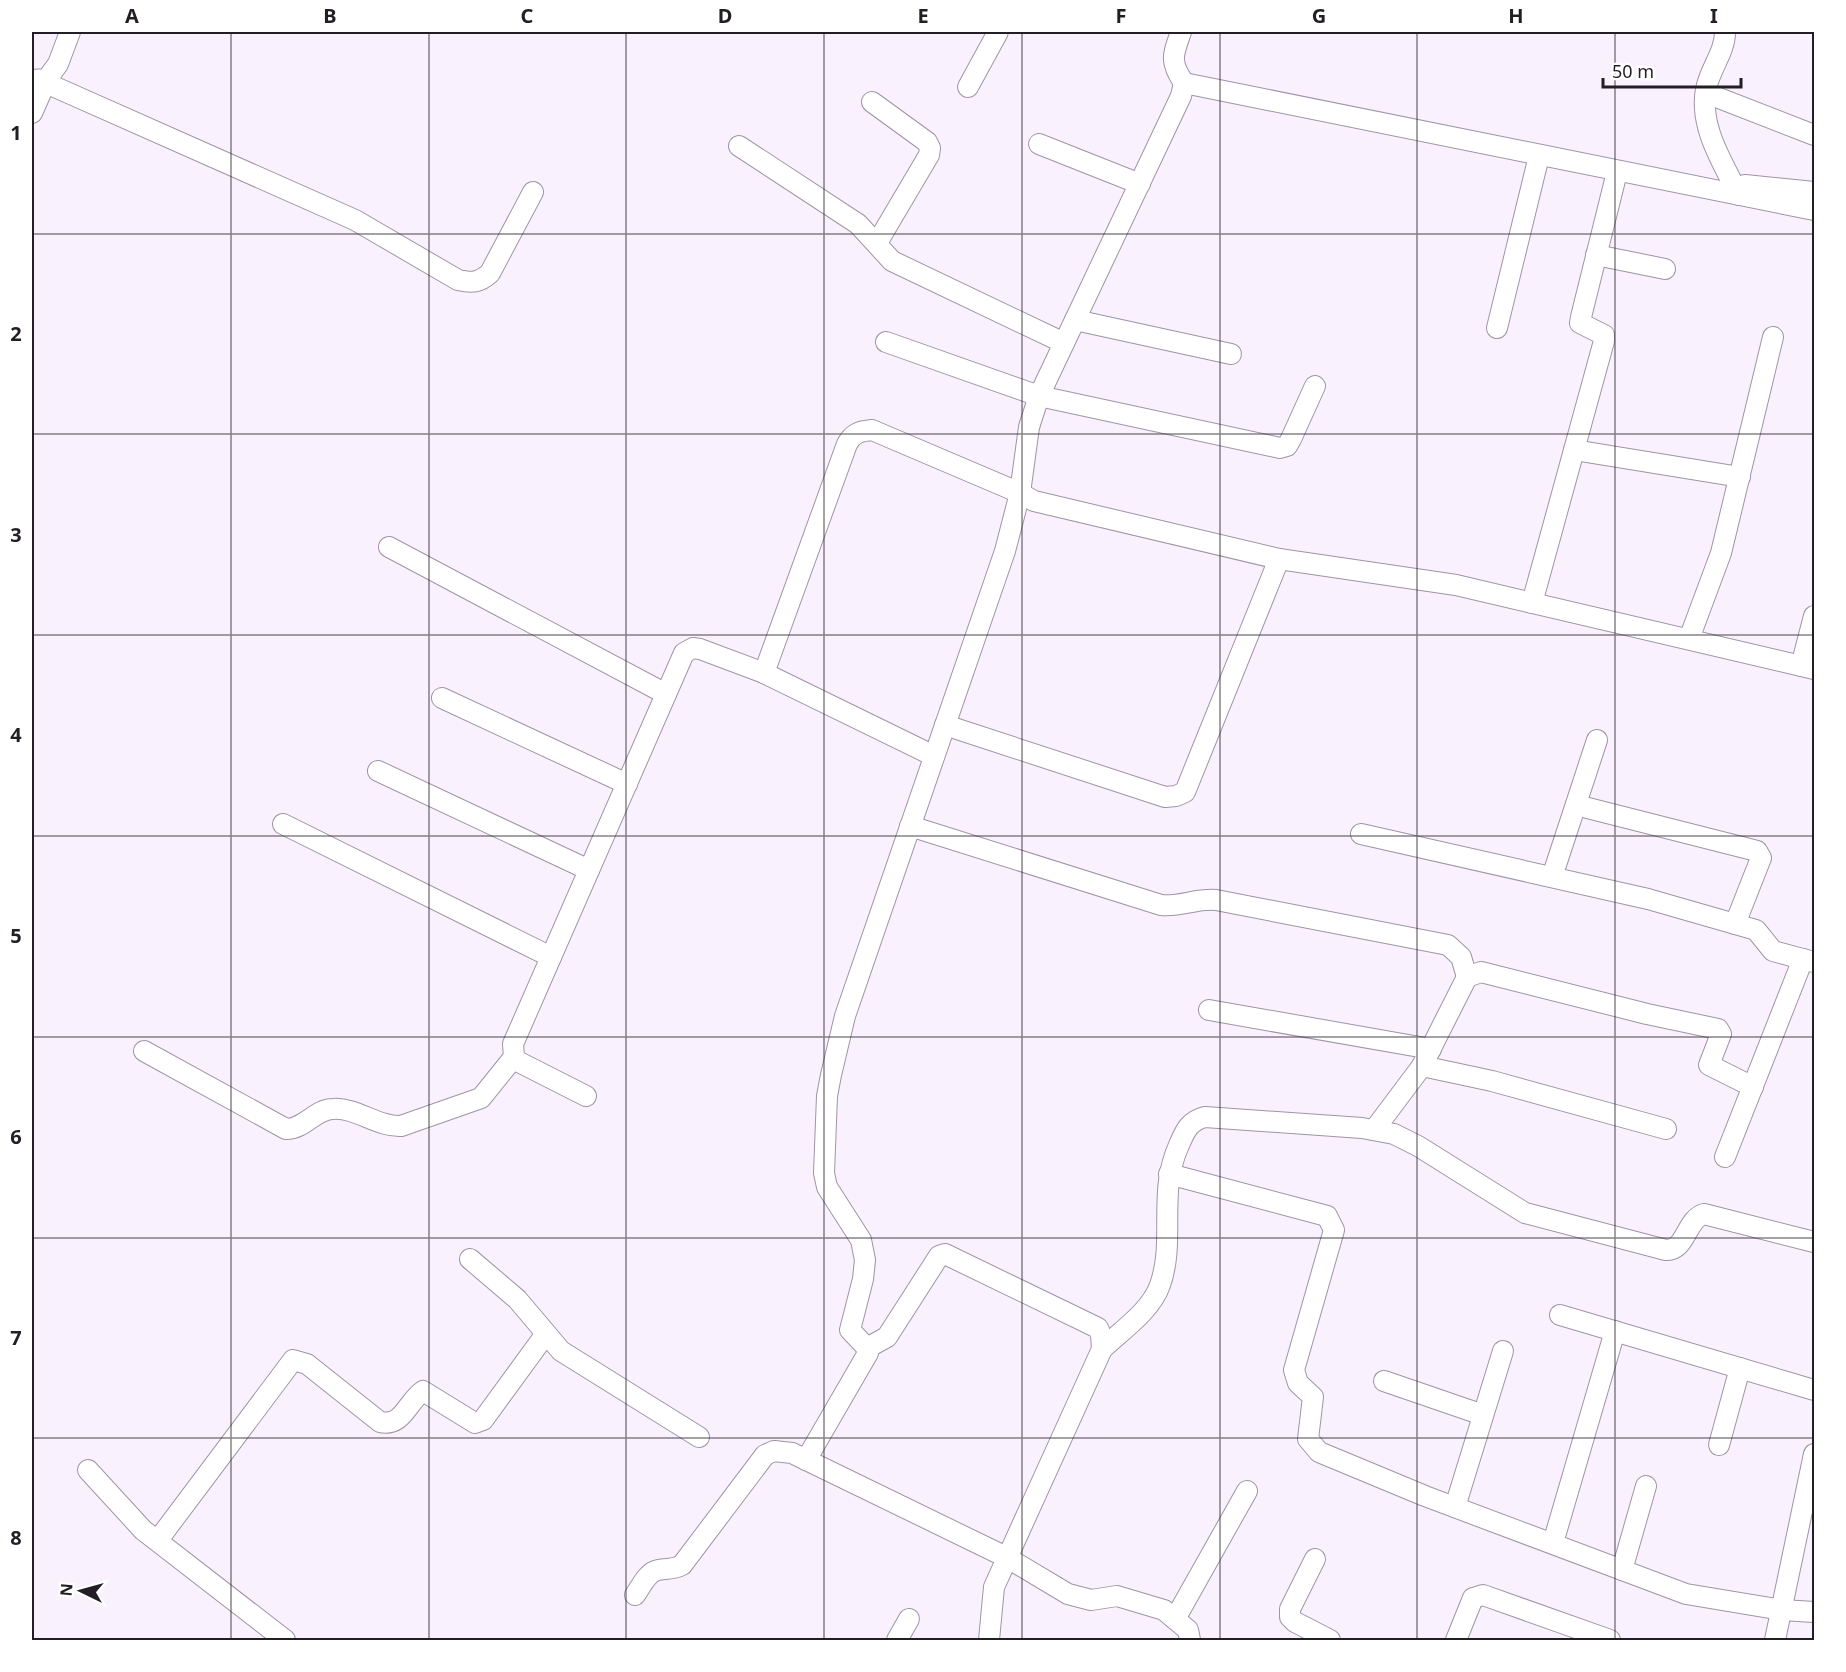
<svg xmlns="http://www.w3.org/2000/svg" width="1846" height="1672" font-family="'Noto Sans',sans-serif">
<rect width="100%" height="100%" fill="#faf1fe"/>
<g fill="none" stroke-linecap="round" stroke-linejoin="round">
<defs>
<g id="minor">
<path d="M1181,32C1173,55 1169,61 1184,83L1814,210"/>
<path d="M1725,32C1725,51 1712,66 1707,85C1697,123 1722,162 1739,195"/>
<polyline points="32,80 47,79 58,64 70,32"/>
<path d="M46,83L355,220L458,280C472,283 479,283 490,273L533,192"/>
<polyline points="968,87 998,32"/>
<polyline points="1706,93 1814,135"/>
<polyline points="872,102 927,142 930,148 929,155 877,243"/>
<polyline points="32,113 47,79"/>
<polyline points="1039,144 1140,184"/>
<polyline points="739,146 858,224 892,261 1064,343"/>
<polyline points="1745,185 1814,192"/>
<polyline points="1596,255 1665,269"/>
<polyline points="1075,320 1231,354"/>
<polyline points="1497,328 1539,156"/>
<polyline points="886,342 1039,396 1280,448 1287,446 1291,439 1315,386"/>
<polyline points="1574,450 1740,477"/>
<polyline points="389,547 666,694"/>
<polyline points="1532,603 1604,341 1604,335 1580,323 1581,317 1617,172"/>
<polyline points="1689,639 1721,553 1773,337"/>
<polyline points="1801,666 1814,616"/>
<path d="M764,673L847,444C853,433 860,431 872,430L1020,493L1034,501L1279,559L1456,585L1814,669"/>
<polyline points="442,698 627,784"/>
<polyline points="945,725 1165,797 1176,796 1185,792 1279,559"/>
<polyline points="378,771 589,870"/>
<polyline points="1576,805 1757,851 1761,858 1735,924"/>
<polyline points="283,824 551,957"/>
<path d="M910,826L1161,905C1181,907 1197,898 1216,900L1448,945L1461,957L1467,977"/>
<polyline points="1361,834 1648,899 1756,930 1773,951 1814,962"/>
<polyline points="1552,877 1597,740"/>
<polyline points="1209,1010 1431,1049"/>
<path d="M144,1051L286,1129C305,1129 315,1109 333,1109C356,1107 377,1127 401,1126L481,1098L514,1057"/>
<polyline points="1422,1066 1492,1081 1666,1129"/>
<polyline points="586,1096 517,1061 514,1057 513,1044 684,653 693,648 700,649 764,673 934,756"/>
<polyline points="1374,1130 1422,1066 1467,977 1481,972 1647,1014 1718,1029 1721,1034 1709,1065 1753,1087"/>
<polyline points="1725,1157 1803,959"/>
<polyline points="1169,1174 1327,1216 1334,1230 1294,1370 1298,1383 1313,1397 1308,1439 1319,1452 1425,1496 1686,1594 1782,1610 1814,1612"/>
<polyline points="470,1259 517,1299 561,1351 699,1437"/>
<polyline points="1560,1315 1814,1390"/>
<polyline points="867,1348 887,1337 939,1256 945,1254 1098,1328 1101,1335 1102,1349 994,1587 989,1640"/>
<path d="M1102,1349C1121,1331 1151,1311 1160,1285C1176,1240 1157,1193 1179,1145C1185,1131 1189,1121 1205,1117L1362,1128L1394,1134L1418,1146L1525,1213L1666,1250C1686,1251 1686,1219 1704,1214L1814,1242"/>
<polyline points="1384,1381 1483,1415"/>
<polyline points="1719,1445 1740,1368"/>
<polyline points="806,1460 868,1353 867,1348 850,1330 863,1279 865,1260 861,1240 827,1187 824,1173 827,1096 831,1075 845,1016 1005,551 1020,493 1029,427 1039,396 1181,96 1184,83"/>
<polyline points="88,1470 143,1530 285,1640"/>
<polyline points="1455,1507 1503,1351"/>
<path d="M158,1540L293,1360L307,1364L380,1422C403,1427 407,1402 423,1391L475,1423L483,1420L545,1335"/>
<polyline points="1553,1543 1615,1331"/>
<polyline points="1315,1559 1290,1609 1290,1617 1295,1622 1330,1640"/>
<polyline points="1622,1570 1646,1486"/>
<path d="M635,1595C641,1587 647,1572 658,1570C668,1568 673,1570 682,1565L765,1455L774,1451L792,1453L1006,1557L1068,1594L1091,1600L1117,1596L1164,1610L1188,1630L1190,1640"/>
<polyline points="1175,1619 1247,1491"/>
<polyline points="897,1640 909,1619"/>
<polyline points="1456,1640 1473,1598 1483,1595 1610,1640"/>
<polyline points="1775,1640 1814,1454"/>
</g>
</defs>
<use href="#minor" stroke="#a093a6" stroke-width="22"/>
<use href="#minor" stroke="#fff" stroke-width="20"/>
</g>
<path fill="none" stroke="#231d25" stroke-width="1.5" stroke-opacity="0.55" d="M231,32V1640M429,32V1640M626,32V1640M824,32V1640M1022,32V1640M1220,32V1640M1417,32V1640M1615,32V1640M32,234H1814M32,434H1814M32,635H1814M32,836H1814M32,1037H1814M32,1238H1814M32,1438H1814"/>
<rect width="1846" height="1672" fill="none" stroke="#ffffff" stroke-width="66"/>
<g transform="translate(81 1591) rotate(275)" stroke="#ffffff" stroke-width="4.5" paint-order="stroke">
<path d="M0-4.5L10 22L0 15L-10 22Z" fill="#231d25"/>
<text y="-9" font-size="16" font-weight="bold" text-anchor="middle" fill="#231d25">N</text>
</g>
<path d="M1603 78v9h138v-9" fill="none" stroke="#231d25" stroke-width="3"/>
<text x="1612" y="78" font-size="18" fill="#231d25" stroke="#ffffff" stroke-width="4.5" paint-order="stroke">50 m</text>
<rect x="33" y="33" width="1780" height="1606" fill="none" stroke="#231d25" stroke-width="2"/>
<g font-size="20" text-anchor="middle" font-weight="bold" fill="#231d25">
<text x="132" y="23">A</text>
<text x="330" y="23">B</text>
<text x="527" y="23">C</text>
<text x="725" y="23">D</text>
<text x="923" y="23">E</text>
<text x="1121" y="23">F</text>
<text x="1319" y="23">G</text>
<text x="1516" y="23">H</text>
<text x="1714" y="23">I</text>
<text x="16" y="140">1</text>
<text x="16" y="341">2</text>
<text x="16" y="542">3</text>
<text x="16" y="742">4</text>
<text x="16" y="943">5</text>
<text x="16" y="1144">6</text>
<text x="16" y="1345">7</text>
<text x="16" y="1545">8</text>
</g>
</svg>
